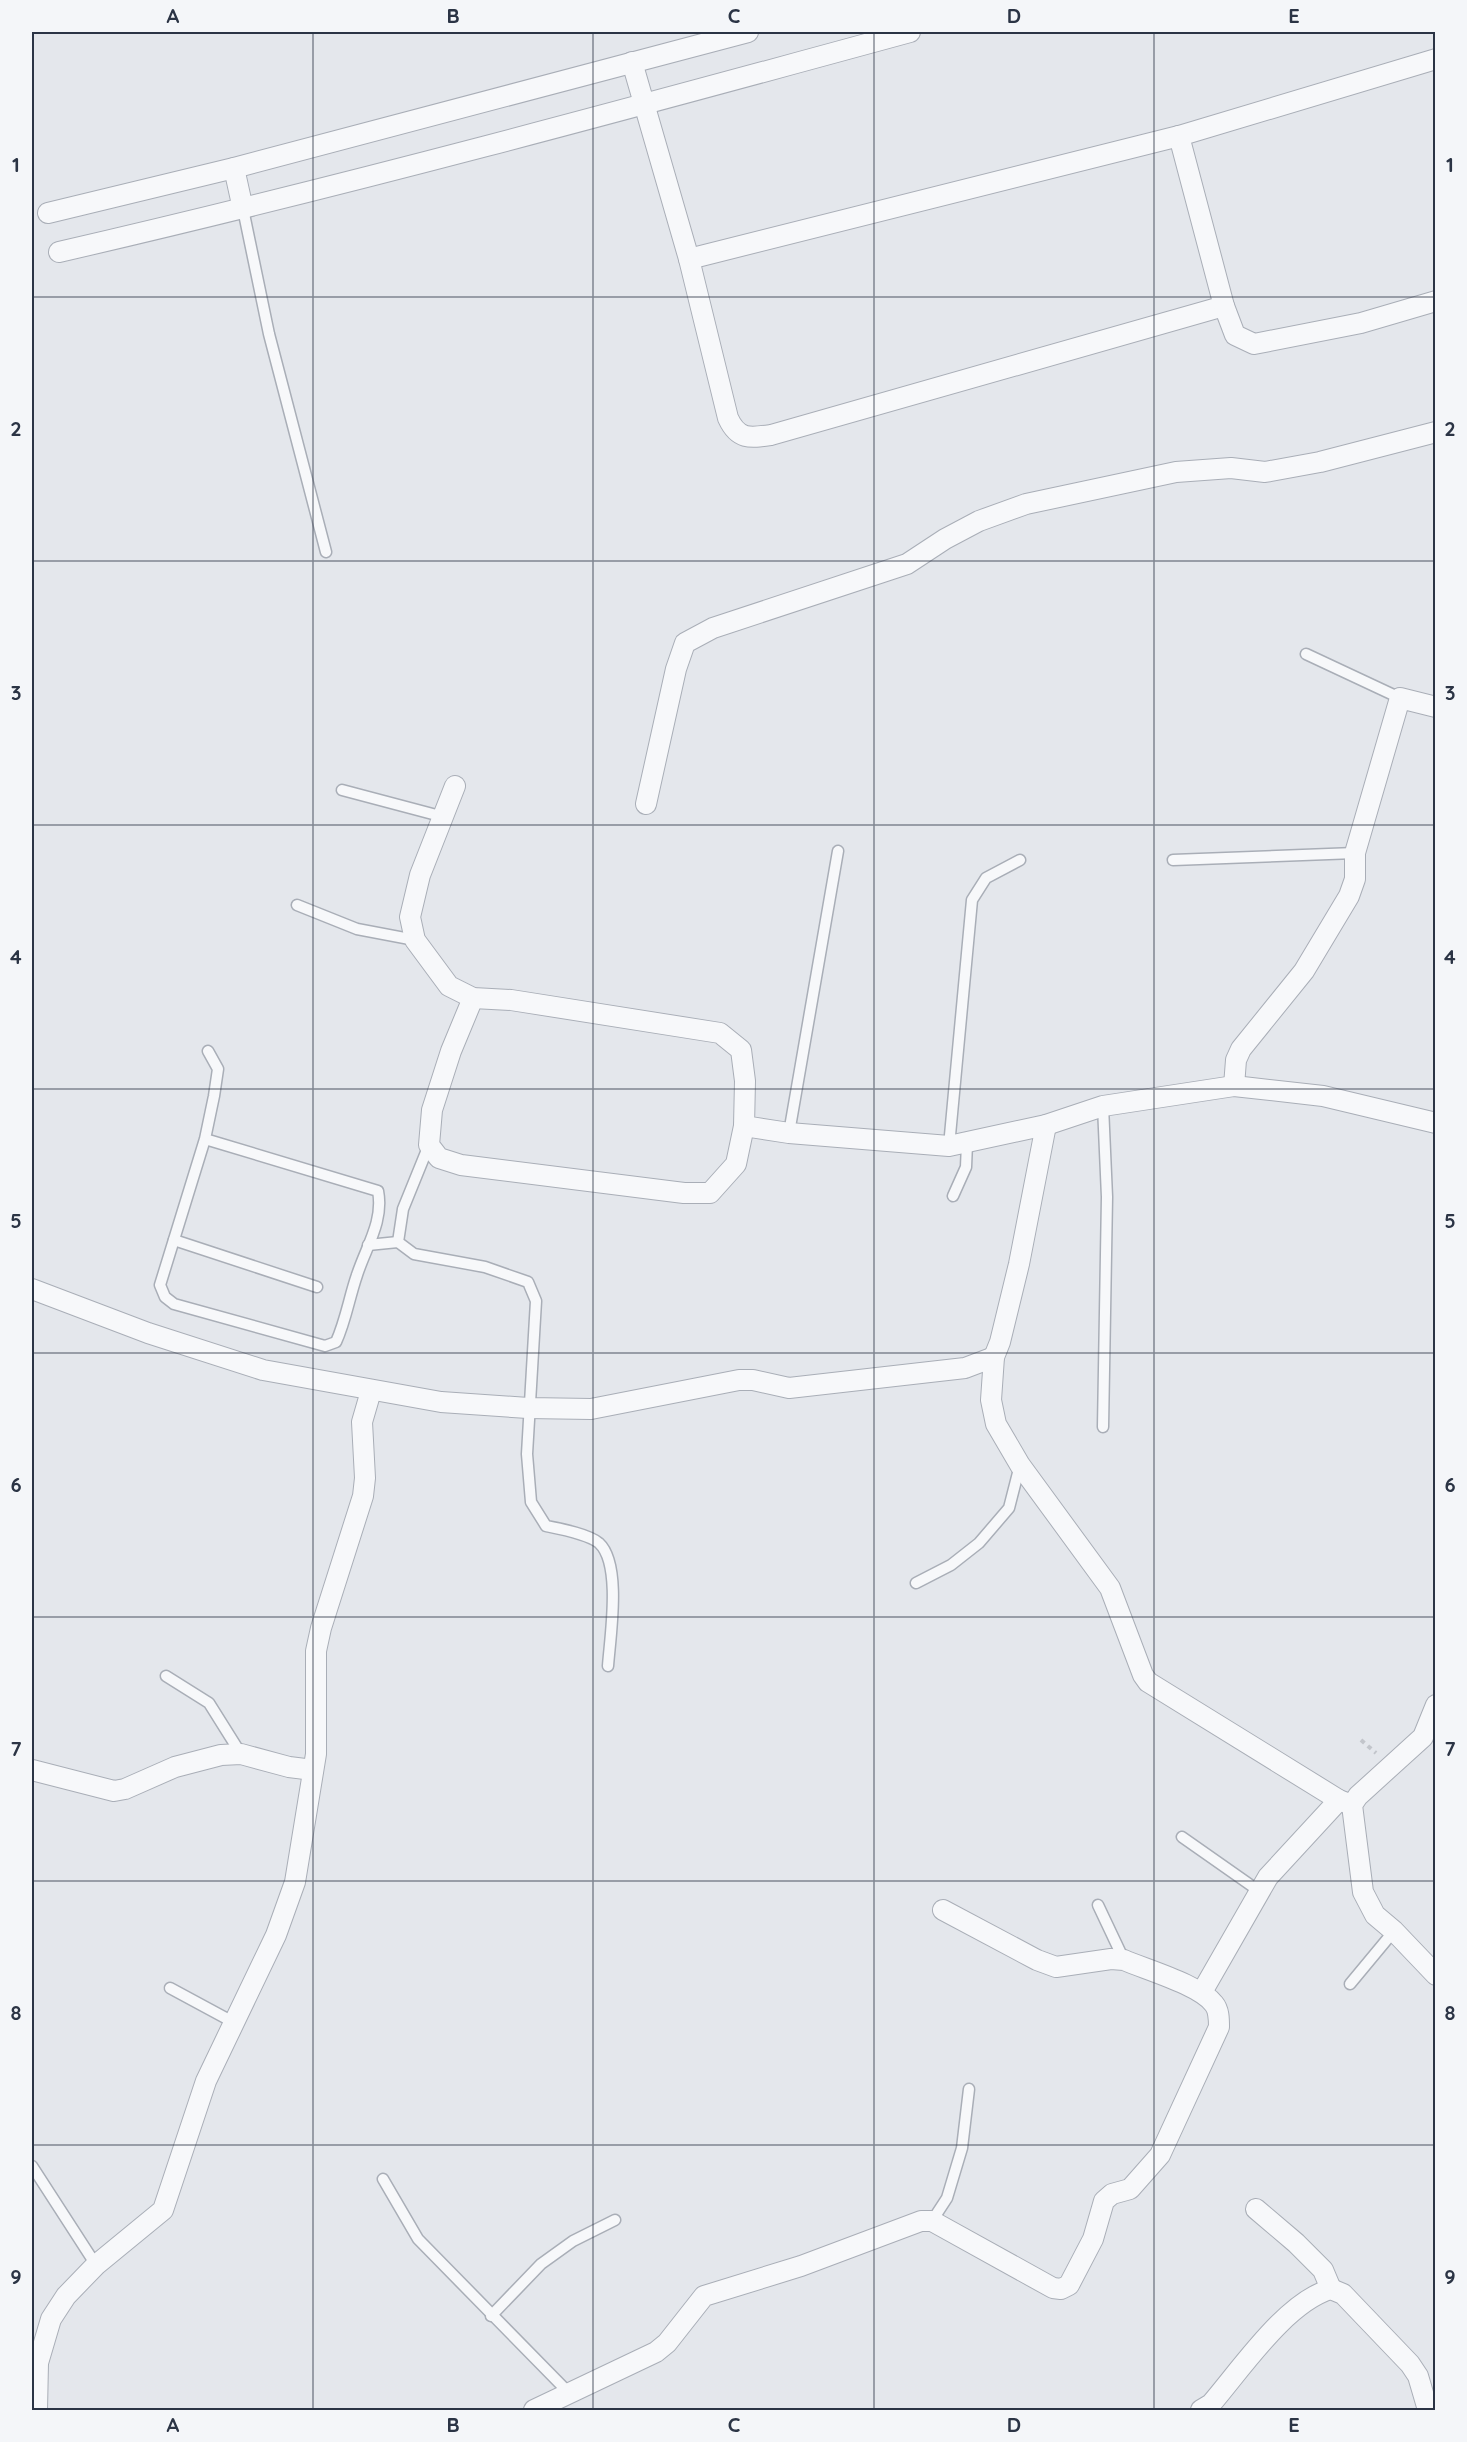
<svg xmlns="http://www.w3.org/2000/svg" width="1467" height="2442" font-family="Quicksand,sans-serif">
<rect width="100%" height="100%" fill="#e4e7ec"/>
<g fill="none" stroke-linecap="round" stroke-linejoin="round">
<defs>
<g id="lane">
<polyline points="243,209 269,334 326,552"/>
<polyline points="1306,654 1400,698"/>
<polyline points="342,790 444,817"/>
<polyline points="1173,860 1355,853"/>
<polyline points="297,905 357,929 415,940"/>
<polyline points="789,1133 838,851"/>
<path d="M205,1139L378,1191C384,1221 366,1247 357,1275C349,1298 346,1320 336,1342L325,1346L174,1304L165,1297L160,1285L205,1139L214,1096L218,1069L208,1051"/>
<path d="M429,1145L403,1209L398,1242L414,1254L485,1267L528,1282L536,1301L527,1454L531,1502L546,1526C561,1529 588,1534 599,1543C622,1564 610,1637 608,1666"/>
<polyline points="949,1146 972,900 986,878 1020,860"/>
<polyline points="953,1196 966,1167 967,1143"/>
<polyline points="174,1240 317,1287"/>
<polyline points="368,1245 398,1242"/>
<polyline points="1103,1427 1107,1197 1103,1106"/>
<polyline points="916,1583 951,1565 979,1543 1009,1508 1020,1465"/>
<polyline points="166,1676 209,1703 241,1754"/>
<polyline points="1182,1837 1259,1891"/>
<polyline points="1098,1905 1124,1960"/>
<polyline points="1350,1984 1394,1931"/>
<polyline points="170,1988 233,2022"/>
<polyline points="32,2166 96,2265"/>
<polyline points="383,2179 418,2239 570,2394"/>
<polyline points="932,2221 947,2198 962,2148 969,2089"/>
<polyline points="491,2316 541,2264 573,2241 615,2220"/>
</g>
<g id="street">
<path d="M632,62L689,259L728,418C738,440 750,438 771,435L1224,306"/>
<polyline points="1179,136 1224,306 1235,335 1254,344 1361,323 1436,301"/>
<polyline points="234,168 243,209"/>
<polyline points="48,213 234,168 748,32"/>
<path d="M59,252C345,186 628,109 910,32"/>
<polyline points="689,259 1179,136 1436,59"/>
<polyline points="455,786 420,875 410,917 415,940 449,986 473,998 511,1000 720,1033 741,1050 745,1081 744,1126 789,1133 949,1146 1046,1125 1103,1106 1234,1086 1323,1096 1436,1123"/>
<polyline points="646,804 676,669 685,643 713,628 907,564 945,539 979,521 1026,504 1176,472 1231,468 1265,472 1320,462 1436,432"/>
<polyline points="473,998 451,1051 432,1110 429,1145 439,1158 461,1165 684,1193 710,1193 736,1164 744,1126"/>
<polyline points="1234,1086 1236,1060 1241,1049 1304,971 1349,896 1355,879 1355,853 1400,698 1436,707"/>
<polyline points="1046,1125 1019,1264 1000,1342 994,1357 991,1400 996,1424 1020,1465 1110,1588 1143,1675 1148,1682 1339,1800 1352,1805"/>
<polyline points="32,1289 148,1333 263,1370 441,1402 528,1408 591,1409 739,1380 753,1380 789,1388 965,1368 994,1357"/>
<polyline points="1436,1705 1423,1737 1358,1796 1352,1805 1363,1892 1375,1915 1394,1931 1436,1975"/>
<polyline points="32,1770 114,1791 125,1789 175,1767 221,1755 241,1754 289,1767 313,1770"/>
<polyline points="1202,1992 1268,1877 1339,1800"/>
<polyline points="1256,2209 1296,2243 1323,2270 1331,2289"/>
<polyline points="37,2410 38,2363 51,2319 66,2296 96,2265 163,2210 206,2081 276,1935 295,1882 316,1754 316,1651 321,1628 363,1496 365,1478 362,1422 371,1391"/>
<path d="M534,2410L656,2352L667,2343L704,2296L801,2266L921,2221H932L1053,2288L1061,2289L1069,2285L1093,2239L1104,2201L1112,2194L1130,2189L1160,2155L1219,2027C1219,2019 1219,2010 1214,2004C1200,1985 1147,1970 1124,1960L1111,1959L1056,1967L1037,1960L943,1910"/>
<path d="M1201,2410L1211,2404C1242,2368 1286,2302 1331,2289L1343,2294L1410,2364L1418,2376L1428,2410"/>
</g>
</defs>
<use href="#lane" stroke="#a9aeb7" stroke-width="13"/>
<use href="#street" stroke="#a9aeb7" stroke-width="22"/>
<polyline stroke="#c2c5cb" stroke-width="4" stroke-dasharray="4.5 4.5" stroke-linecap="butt" points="1361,1740 1376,1753"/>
<use href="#lane" stroke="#f7f8fa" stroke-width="10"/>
<use href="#street" stroke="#f7f8fa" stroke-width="20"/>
</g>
<path fill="none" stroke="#2b3445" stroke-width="1.5" stroke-opacity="0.55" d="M313,32V2410M593,32V2410M874,32V2410M1154,32V2410M32,297H1436M32,561H1436M32,825H1436M32,1089H1436M32,1353H1436M32,1617H1436M32,1881H1436M32,2145H1436"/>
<rect width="1467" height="2442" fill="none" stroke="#f4f6f9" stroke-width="66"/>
<rect x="33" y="33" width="1401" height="2376" fill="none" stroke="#2b3445" stroke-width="2"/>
<g font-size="20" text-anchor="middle" font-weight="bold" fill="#2b3445">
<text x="173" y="23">A</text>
<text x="453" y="23">B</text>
<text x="734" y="23">C</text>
<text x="1014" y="23">D</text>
<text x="1294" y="23">E</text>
<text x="16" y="172">1</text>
<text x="1450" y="172">1</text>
<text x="16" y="436">2</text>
<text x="1450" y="436">2</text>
<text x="16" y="700">3</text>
<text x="1450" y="700">3</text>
<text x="16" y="964">4</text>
<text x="1450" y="964">4</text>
<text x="16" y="1228">5</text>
<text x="1450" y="1228">5</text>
<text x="16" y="1492">6</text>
<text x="1450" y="1492">6</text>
<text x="16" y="1756">7</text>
<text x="1450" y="1756">7</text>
<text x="16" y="2020">8</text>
<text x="1450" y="2020">8</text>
<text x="16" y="2284">9</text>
<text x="1450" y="2284">9</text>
<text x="173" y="2432">A</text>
<text x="453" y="2432">B</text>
<text x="734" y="2432">C</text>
<text x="1014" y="2432">D</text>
<text x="1294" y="2432">E</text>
</g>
</svg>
